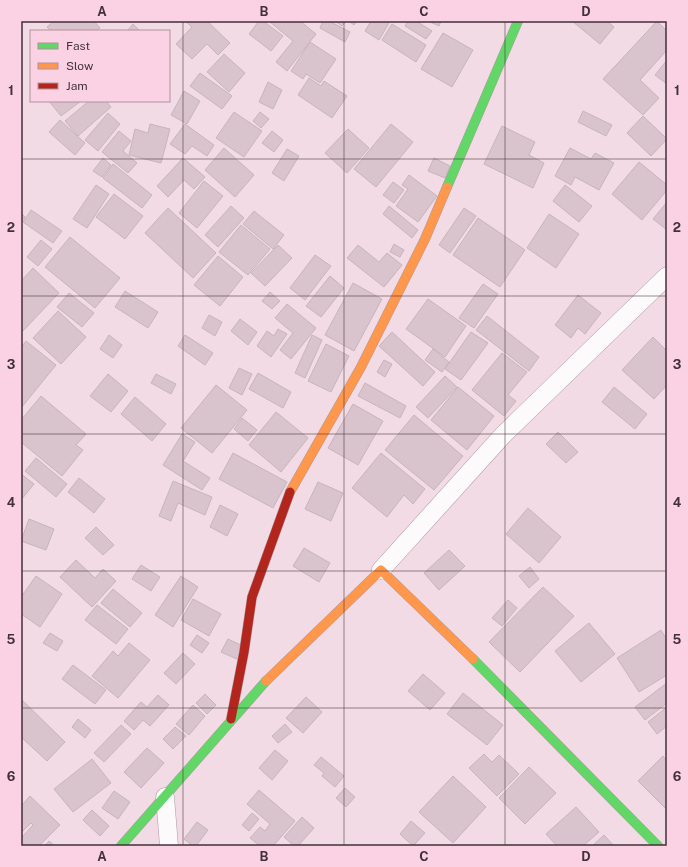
<svg xmlns="http://www.w3.org/2000/svg" width="688" height="867" font-family="'Public Sans',sans-serif">
<rect width="100%" height="100%" fill="#f2dbe4"/>
<g fill="#d9c3cc" stroke="#c7b5bc">
<polygon points="54,21 94,21 100,28 96,31 51,31 47,27"/>
<polygon points="185,21 207,21 230,43 218,55 207,44 192,59 176,44 192,27"/>
<polygon points="259,21 263,21 283,36 271,51 249,34"/>
<polygon points="271,21 300,21 316,34 287,71 276,62 293,41 270,22"/>
<polygon points="323,21 329,21 350,32 345,42 320,28"/>
<polygon points="335,21 346,21 342,26"/>
<polygon points="349,21 357,21 354,25"/>
<polygon points="371,21 386,21 389,23 379,40 365,31"/>
<polygon points="408,21 416,21 432,31 426,39 405,26"/>
<polygon points="428,21 441,21 439,26"/>
<polygon points="572,21 607,21 614,27 600,44"/>
<polygon points="657,21 667,31 667,50 640,80 659,98 643,115 603,79"/>
<polygon points="133,24 140,31 127,31"/>
<polygon points="392,24 426,45 416,62 382,40"/>
<polygon points="443,33 473,50 452,87 421,69"/>
<polygon points="310,42 336,59 320,83 306,74 303,79 291,71"/>
<polygon points="224,54 245,73 229,92 207,72"/>
<polygon points="667,60 667,84 655,75"/>
<polygon points="200,73 232,96 222,109 190,86"/>
<polygon points="309,78 321,86 324,81 347,96 332,118 298,95"/>
<polygon points="268,82 282,90 273,109 259,102"/>
<polygon points="184,91 200,101 187,124 171,115"/>
<polygon points="49,101 81,101 61,116"/>
<polygon points="89,101 106,101 111,107 78,136 65,121"/>
<polygon points="583,111 612,125 606,136 578,122"/>
<polygon points="234,112 262,131 244,157 216,138"/>
<polygon points="260,112 269,119 261,128 253,121"/>
<polygon points="108,113 120,124 98,151 85,140"/>
<polygon points="643,116 667,139 651,156 627,133"/>
<polygon points="60,120 85,143 75,155 49,132"/>
<polygon points="150,124 170,129 161,163 129,155 135,129 148,133"/>
<polygon points="185,124 214,145 207,156 192,146 185,154 170,144"/>
<polygon points="391,124 413,142 376,187 354,169"/>
<polygon points="502,126 535,142 529,155 544,163 533,188 484,164"/>
<polygon points="348,129 369,148 347,173 325,153"/>
<polygon points="119,131 131,141 123,151 137,163 128,173 102,152"/>
<polygon points="272,131 283,140 274,152 262,143"/>
<polygon points="224,148 254,175 235,197 205,170"/>
<polygon points="570,148 591,159 595,153 614,163 599,190 575,177 571,185 555,176"/>
<polygon points="287,149 299,156 284,181 272,173"/>
<polygon points="103,158 111,165 102,177 93,171"/>
<polygon points="183,158 205,177 194,189 184,180 168,197 157,186"/>
<polygon points="434,158 450,166 445,178 428,171"/>
<polygon points="639,162 667,185 667,190 642,220 612,194"/>
<polygon points="113,164 152,195 142,208 103,178"/>
<polygon points="409,175 437,196 418,222 396,206 408,189 402,185"/>
<polygon points="204,181 223,196 197,228 179,213"/>
<polygon points="393,182 404,190 394,203 383,195"/>
<polygon points="96,185 109,194 87,228 73,219"/>
<polygon points="565,185 592,206 579,222 553,201"/>
<polygon points="114,194 143,216 125,239 96,217"/>
<polygon points="667,202 667,230 653,219"/>
<polygon points="231,206 244,218 218,247 205,235"/>
<polygon points="389,206 418,230 412,238 383,214"/>
<polygon points="168,208 216,253 193,278 145,233"/>
<polygon points="464,208 476,216 450,253 439,245"/>
<polygon points="31,210 62,231 53,243 23,222"/>
<polygon points="254,211 284,235 273,249 243,224"/>
<polygon points="21,213 25,217 21,222"/>
<polygon points="549,214 579,234 556,268 527,248"/>
<polygon points="478,218 525,250 500,287 453,255"/>
<polygon points="241,225 270,249 248,275 219,252"/>
<polygon points="70,237 120,278 95,308 45,267"/>
<polygon points="41,240 52,249 38,266 27,257"/>
<polygon points="394,244 404,250 400,257 390,252"/>
<polygon points="278,245 292,258 265,286 251,273"/>
<polygon points="358,245 379,262 387,253 402,265 384,287 347,258"/>
<polygon points="315,255 331,266 305,300 290,288"/>
<polygon points="218,256 243,277 220,306 194,285"/>
<polygon points="33,268 59,293 21,333 21,281"/>
<polygon points="330,276 344,288 321,317 306,306"/>
<polygon points="353,283 382,299 354,351 325,335"/>
<polygon points="483,284 498,294 474,328 459,318"/>
<polygon points="125,291 158,312 148,328 115,307"/>
<polygon points="270,292 280,301 272,309 262,301"/>
<polygon points="69,293 94,313 82,327 57,307"/>
<polygon points="578,295 601,313 585,334 578,328 571,338 555,325"/>
<polygon points="428,299 466,326 445,357 406,329"/>
<polygon points="287,304 316,328 291,359 280,350 293,333 275,318"/>
<polygon points="58,311 86,337 61,364 33,338"/>
<polygon points="209,315 222,322 215,336 202,328"/>
<polygon points="487,316 539,357 529,371 476,330"/>
<polygon points="240,319 257,332 248,345 231,331"/>
<polygon points="278,329 287,334 271,357 257,346 267,331 274,336"/>
<polygon points="392,332 435,372 423,386 379,346"/>
<polygon points="471,332 488,343 461,380 445,369"/>
<polygon points="109,335 122,345 113,358 100,349"/>
<polygon points="185,335 213,353 205,365 178,346"/>
<polygon points="312,335 322,340 305,378 295,373"/>
<polygon points="653,337 667,351 667,385 654,399 622,370"/>
<polygon points="26,341 56,365 21,408 21,348"/>
<polygon points="326,344 349,356 331,392 308,381"/>
<polygon points="433,349 449,362 442,372 425,360"/>
<polygon points="502,353 527,372 508,395 516,401 504,416 472,390"/>
<polygon points="384,360 392,364 385,377 377,372"/>
<polygon points="239,368 252,374 242,395 229,388"/>
<polygon points="258,373 291,392 283,408 249,389"/>
<polygon points="108,374 128,391 111,412 90,396"/>
<polygon points="156,374 176,384 171,394 151,383"/>
<polygon points="445,376 457,387 428,418 416,407"/>
<polygon points="365,383 406,406 400,418 358,396"/>
<polygon points="216,385 247,410 212,453 181,428"/>
<polygon points="458,387 494,416 467,450 431,420"/>
<polygon points="614,387 647,414 635,429 602,402"/>
<polygon points="41,396 86,434 76,445 83,450 62,476 21,442 21,420"/>
<polygon points="135,397 166,424 152,441 121,414"/>
<polygon points="353,404 383,421 358,465 328,448"/>
<polygon points="276,412 308,438 281,472 249,445"/>
<polygon points="414,415 463,456 434,490 385,450"/>
<polygon points="242,418 257,430 248,441 234,429"/>
<polygon points="558,432 578,452 566,463 546,444"/>
<polygon points="182,434 195,442 183,461 210,478 202,490 163,465"/>
<polygon points="233,453 287,482 273,508 219,479"/>
<polygon points="381,453 425,489 413,504 404,495 387,517 352,488"/>
<polygon points="36,458 67,484 56,497 25,471"/>
<polygon points="21,474 34,484 21,500"/>
<polygon points="79,478 105,499 94,513 68,492"/>
<polygon points="173,481 212,497 205,515 178,503 171,521 159,516"/>
<polygon points="318,482 343,493 331,521 305,509"/>
<polygon points="220,505 238,514 227,536 210,527"/>
<polygon points="528,508 561,537 539,563 506,534"/>
<polygon points="29,519 54,529 46,550 21,541"/>
<polygon points="96,527 114,545 103,555 85,538"/>
<polygon points="304,548 330,563 319,582 293,566"/>
<polygon points="449,550 465,566 439,590 424,573"/>
<polygon points="76,560 95,578 103,569 116,581 92,607 60,577"/>
<polygon points="141,565 160,577 151,591 132,579"/>
<polygon points="530,567 539,579 529,588 519,576"/>
<polygon points="36,576 62,594 40,627 21,614 21,597"/>
<polygon points="181,576 198,587 173,627 155,615"/>
<polygon points="543,587 574,616 520,672 489,642"/>
<polygon points="113,589 142,613 130,627 101,603"/>
<polygon points="193,599 221,614 209,636 181,620"/>
<polygon points="508,600 517,608 502,626 492,618"/>
<polygon points="97,605 128,629 116,644 85,620"/>
<polygon points="589,623 615,654 581,682 555,651"/>
<polygon points="661,630 667,640 667,675 639,692 617,658"/>
<polygon points="50,633 63,641 57,651 43,643"/>
<polygon points="197,635 209,643 202,653 190,645"/>
<polygon points="228,639 245,647 239,660 221,652"/>
<polygon points="129,643 150,660 118,698 92,676 113,651 118,656"/>
<polygon points="183,653 195,664 176,684 164,673"/>
<polygon points="73,665 106,690 95,704 62,679"/>
<polygon points="423,674 445,693 430,710 408,691"/>
<polygon points="667,683 667,703 645,720 635,707"/>
<polygon points="463,693 503,725 487,745 447,714"/>
<polygon points="205,694 216,705 207,714 196,703"/>
<polygon points="158,695 169,705 150,726 143,720 134,730 124,721 141,702 147,707"/>
<polygon points="306,697 322,712 303,733 286,718"/>
<polygon points="21,699 65,742 47,761 21,737"/>
<polygon points="193,705 205,716 189,735 176,724"/>
<polygon points="667,707 667,726 657,734 648,722"/>
<polygon points="78,719 91,730 85,738 72,727"/>
<polygon points="285,724 292,732 278,743 272,736"/>
<polygon points="121,725 131,734 104,762 94,753"/>
<polygon points="175,727 186,736 173,749 163,739"/>
<polygon points="147,748 164,763 141,788 124,772"/>
<polygon points="275,750 288,761 272,780 259,768"/>
<polygon points="484,754 492,762 499,755 519,774 497,796 469,768"/>
<polygon points="663,756 667,761 667,810 638,781"/>
<polygon points="321,757 344,776 335,787 322,776 324,773 314,765"/>
<polygon points="92,759 111,783 73,812 54,789"/>
<polygon points="529,767 556,793 525,824 499,798"/>
<polygon points="453,776 486,807 453,843 419,812"/>
<polygon points="345,788 355,797 346,807 336,798"/>
<polygon points="259,790 295,821 273,846 260,846 250,838 260,827 265,831 270,824 247,804"/>
<polygon points="114,791 130,802 118,819 102,808"/>
<polygon points="30,796 60,825 39,846 21,846 21,838 33,825 31,823 21,833 21,806"/>
<polygon points="576,807 599,832 583,846 557,846 546,834"/>
<polygon points="92,810 109,826 100,836 83,820"/>
<polygon points="252,813 259,819 249,831 242,825"/>
<polygon points="302,817 314,828 298,846 294,846 284,837"/>
<polygon points="411,821 425,833 413,846 400,834"/>
<polygon points="197,822 208,830 196,846 193,846 184,839"/>
<polygon points="604,835 614,846 592,846"/>
<polygon points="49,841 55,846 45,846"/>
</g>
<g fill="none" stroke-linecap="round" stroke-linejoin="round">
<defs>
<g id="street">
<polyline points="381,570 503,435 667,276"/>
<polyline points="165,797 169,846"/>
</g>
<g id="fast">
<polyline points="447,187 518,21"/>
<polyline points="473,659 658,846"/>
<polyline points="121,846 266,681"/>
</g>
<g id="slow">
<polyline points="290,492 361,367 425,239 447,187"/>
<polyline points="266,681 381,570 473,659"/>
</g>
<polyline id="jam" points="231,719 244,652 252,597 290,492"/>
</defs>
<use href="#street" stroke="#ab9aa1" stroke-width="19"/>
<use href="#fast" stroke="#ab9aa1" stroke-width="10"/>
<use href="#slow" stroke="#ab9aa1" stroke-width="10"/>
<use href="#jam" stroke="#ab9aa1" stroke-width="10"/>
<use href="#street" stroke="#fdfafb" stroke-width="18"/>
<use href="#fast" stroke="#63d668" stroke-width="9"/>
<use href="#slow" stroke="#ff974d" stroke-width="9"/>
<use href="#jam" stroke="#b3261e" stroke-width="9"/>
</g>
<path fill="none" stroke="#413138" stroke-width="1" stroke-opacity="0.55" d="M183,21V846M344,21V846M505,21V846M21,159H667M21,296H667M21,434H667M21,571H667M21,708H667"/>
<rect width="688" height="867" fill="none" stroke="#fbd2e3" stroke-width="44"/>
<rect x="30" y="30" width="140" height="72" fill="#fbd2e3" stroke="#b1929f"/>
<rect x="38" y="43" width="20" height="6" fill="#63d668" stroke="#b1929f"/>
<text x="66" y="50" font-size="12" fill="#413138">Fast</text>
<rect x="38" y="63" width="20" height="6" fill="#ff974d" stroke="#b1929f"/>
<text x="66" y="70" font-size="12" fill="#413138">Slow</text>
<rect x="38" y="83" width="20" height="6" fill="#b3261e" stroke="#b1929f"/>
<text x="66" y="90" font-size="12" fill="#413138">Jam</text>
<rect x="22" y="22" width="644" height="823" fill="none" stroke="#413138" stroke-width="1.5"/>
<g font-size="13" text-anchor="middle" font-weight="bold" fill="#413138">
<text x="102" y="16">A</text>
<text x="264" y="16">B</text>
<text x="424" y="16">C</text>
<text x="586" y="16">D</text>
<text x="11" y="95">1</text>
<text x="677" y="95">1</text>
<text x="11" y="232">2</text>
<text x="677" y="232">2</text>
<text x="11" y="369">3</text>
<text x="677" y="369">3</text>
<text x="11" y="507">4</text>
<text x="677" y="507">4</text>
<text x="11" y="644">5</text>
<text x="677" y="644">5</text>
<text x="11" y="781">6</text>
<text x="677" y="781">6</text>
<text x="102" y="861">A</text>
<text x="264" y="861">B</text>
<text x="424" y="861">C</text>
<text x="586" y="861">D</text>
</g>
</svg>
